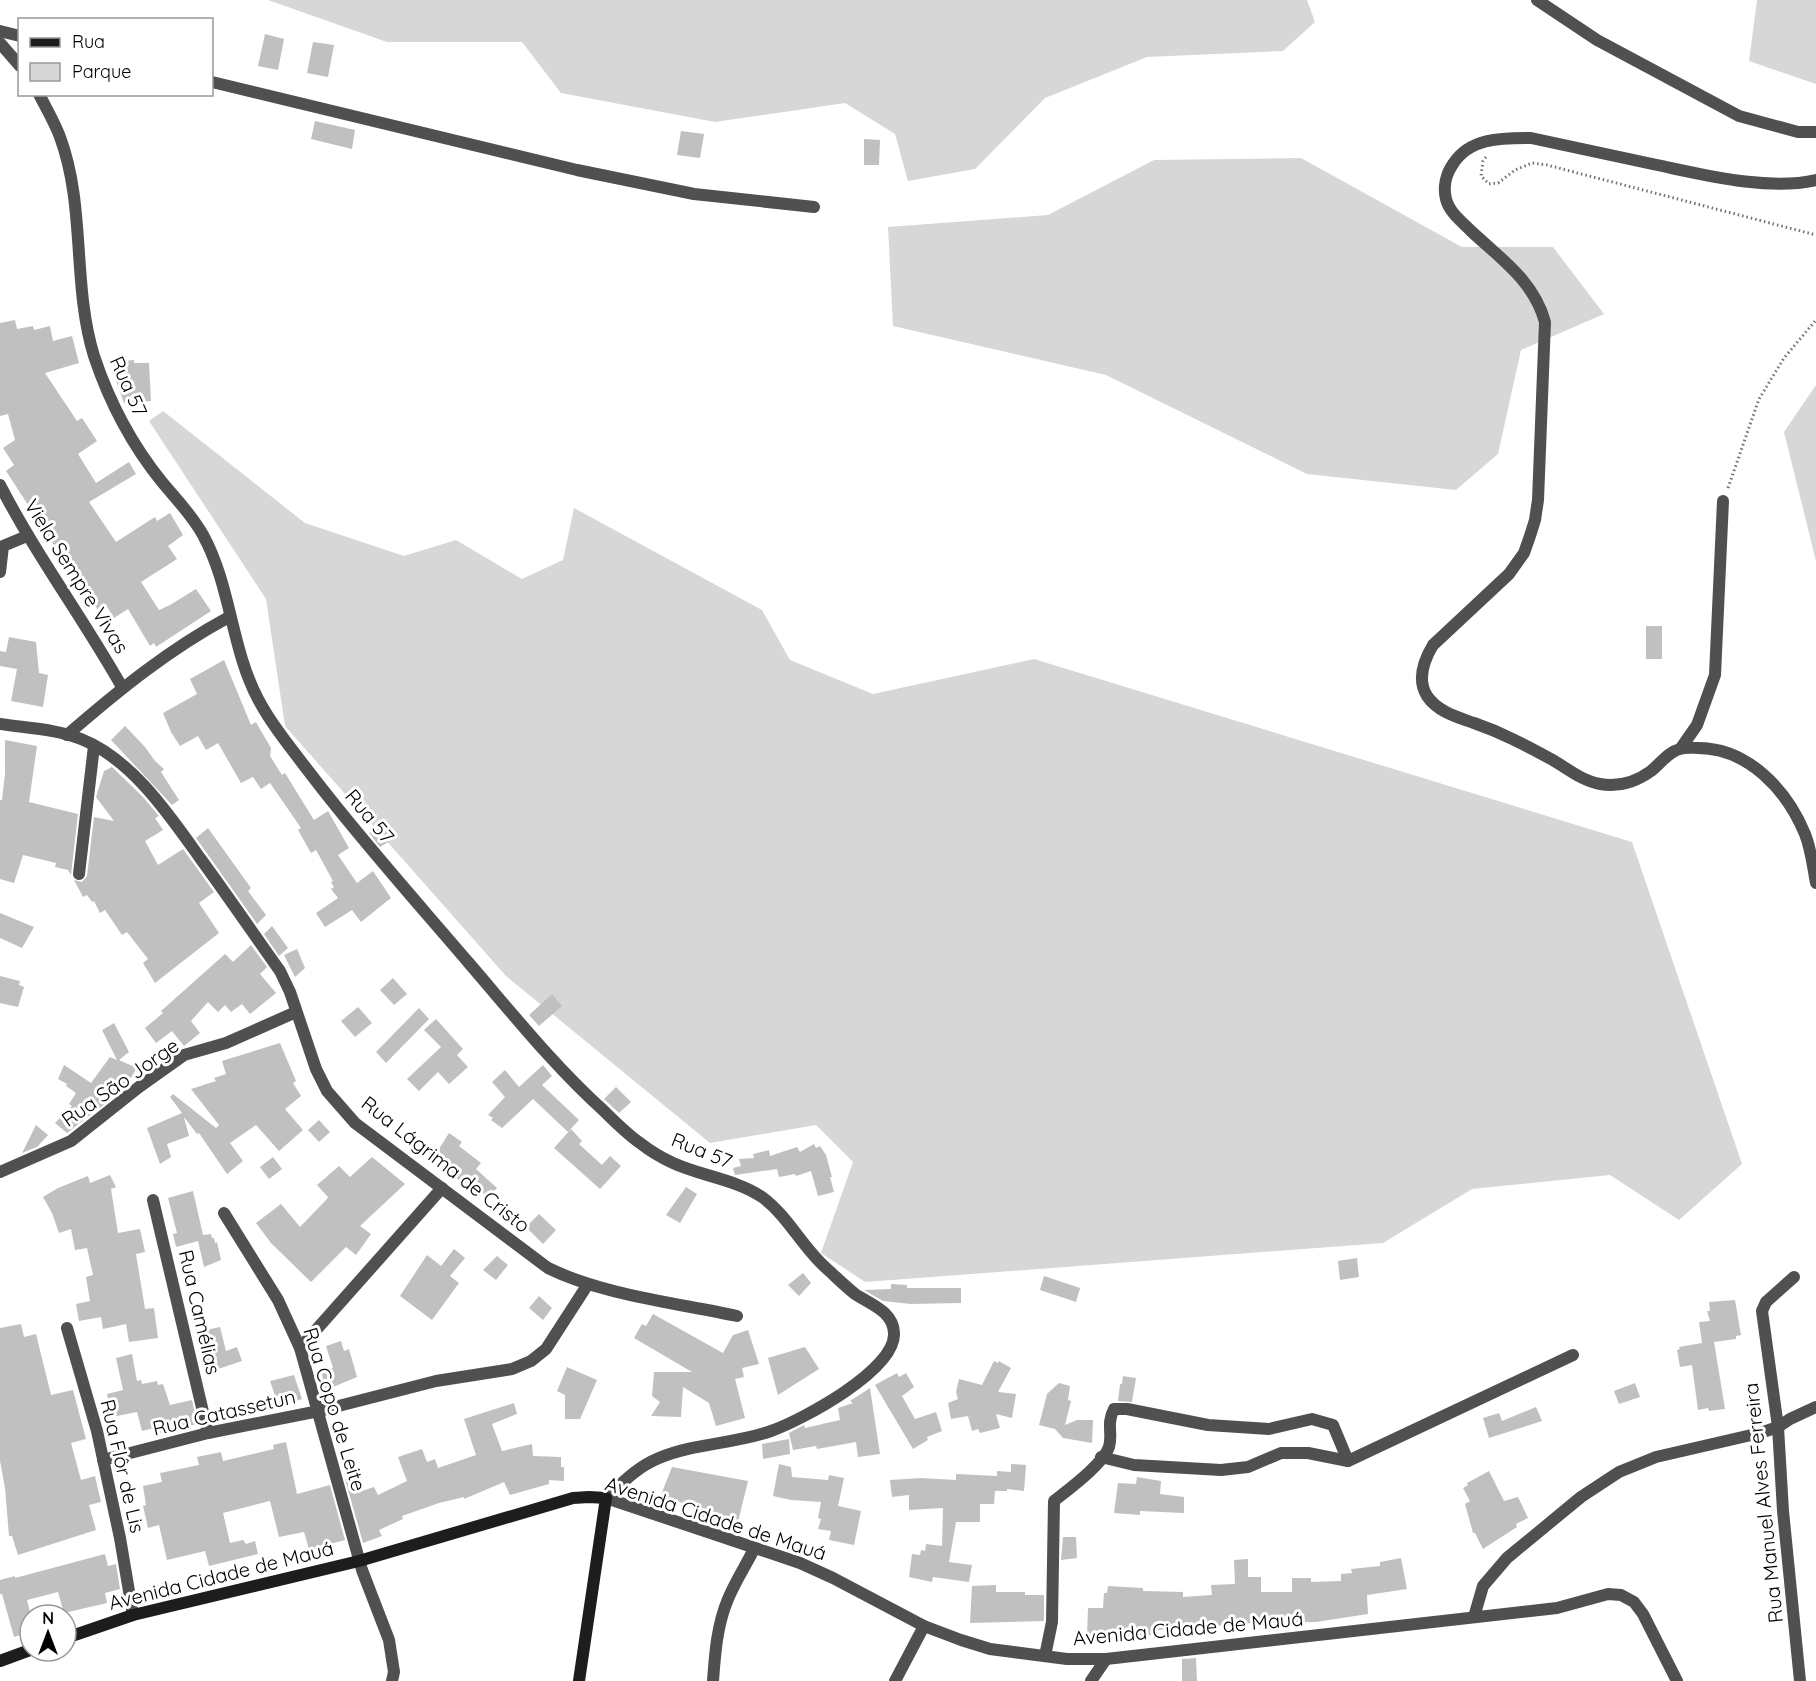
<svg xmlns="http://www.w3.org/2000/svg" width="1816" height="1681" font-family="Quicksand,sans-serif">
<rect width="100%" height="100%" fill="#fff"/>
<g fill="#d7d7d7">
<polygon points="268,0 1307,0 1315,22 1283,51 1147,57 1045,98 975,169 908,181 895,134 845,103 715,122 561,93 522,42 387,42"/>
<polygon points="1757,0 1816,0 1816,84 1749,61"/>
<polygon points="1301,158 1462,247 1553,247 1604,314 1521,350 1498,454 1456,490 1307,474 1106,375 893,326 888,227 1048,215 1154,160"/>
<polygon points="1816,385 1816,561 1784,432"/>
<polygon points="163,411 305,523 404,556 456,540 522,579 563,560 574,508 762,610 790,660 873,694 1034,659 1632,842 1742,1164 1679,1220 1610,1175 1472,1189 1383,1243 865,1282 821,1253 853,1162 816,1125 710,1143 506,976 285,726 266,599 149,421"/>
</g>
<g fill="#c0c0c0">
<polygon points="265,34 284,39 278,70 258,66"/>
<polygon points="313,42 334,45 328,77 307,73"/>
<polygon points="315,121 355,130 352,149 311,139"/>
<polygon points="681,131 704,134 700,158 677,155"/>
<polygon points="864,139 880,140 879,165 864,165"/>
<polygon points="15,320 17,329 33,326 34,330 50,326 53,341 72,336 79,363 45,373 77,421 82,418 97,441 78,454 96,483 129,462 136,474 89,502 116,542 155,517 157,521 170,513 183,535 168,546 177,559 141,582 159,610 170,605 196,589 211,611 156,647 154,643 150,646 128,609 114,618 106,605 98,610 56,544 54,545 6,471 14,465 3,448 15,440 8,414 0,416 0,323"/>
<polygon points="134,360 134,363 149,363 151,401 124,403 116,381 114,362"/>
<rect x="1646" y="626" width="16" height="33"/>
<polygon points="9,637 36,642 39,673 48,675 43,707 11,701 17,669 0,666 0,651 6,652"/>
<polygon points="224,660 251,725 256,722 257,724 271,748 270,756 282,775 285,773 314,820 328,811 349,848 338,855 357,883 373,871 391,898 361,922 352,910 325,927 316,913 338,898 331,889 334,887 331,882 333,881 316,850 311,853 298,830 301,828 270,783 261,789 253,777 241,783 218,743 206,750 198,736 180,746 171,732 163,713 197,694 190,679"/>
<polygon points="125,726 145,747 155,761 164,769 161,772 179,800 172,805 111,740"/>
<polygon points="5,740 37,746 29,802 78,814 71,875 68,870 55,867 56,863 23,855 14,883 0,879 0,800 2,800 5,773"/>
<polygon points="112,767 142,796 159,816 155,818 163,830 145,841 158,865 183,849 214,892 199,903 219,933 155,983 143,963 148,959 127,932 122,935 105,910 100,913 94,901 92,902 87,895 83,897 74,880 82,882 87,876 94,817 114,821 96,797 104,771"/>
<polygon points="383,825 393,839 380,847 369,833"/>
<polygon points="208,828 251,888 248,891 266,915 257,924 196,838"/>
<polygon points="0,913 34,927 22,948 0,938"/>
<polygon points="272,926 288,948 279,956 264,934"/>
<polygon points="251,945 267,967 260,974 276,993 250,1014 242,1004 231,1012 225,1005 218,1012 208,1002 191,1021 200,1033 184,1046 172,1031 156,1043 145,1028 163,1013 161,1011 225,954 233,962"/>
<polygon points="297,949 305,968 295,977 284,955"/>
<polygon points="0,976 20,981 19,985 24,987 18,1007 0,1003"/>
<polygon points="393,978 407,994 394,1005 380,990"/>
<polygon points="552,994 562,1006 539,1026 529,1015"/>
<polygon points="358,1007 372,1023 355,1037 341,1021"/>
<polygon points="419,1008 429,1019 386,1063 376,1052"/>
<polygon points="436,1019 463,1049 457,1055 468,1067 449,1084 438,1072 419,1091 407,1079 441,1047 424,1030"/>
<polygon points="114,1023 129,1052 119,1060 137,1068 124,1089 67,1133 55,1123 72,1106 69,1104 76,1093 66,1086 67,1084 58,1079 64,1065 91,1083 110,1057 117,1060 102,1030"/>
<polygon points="280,1043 296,1081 293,1083 301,1096 285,1109 303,1130 279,1151 256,1125 230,1143 243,1161 227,1174 199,1133 197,1134 184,1117 189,1136 167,1144 171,1157 160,1164 147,1128 182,1113 170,1097 173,1094 216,1128 219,1125 191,1089 216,1081 214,1078 226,1074 222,1061"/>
<polygon points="543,1065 552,1076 542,1085 579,1120 568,1132 533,1099 502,1128 491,1120 493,1118 488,1115 505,1097 492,1082 505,1070 519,1087"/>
<polygon points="616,1087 631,1102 619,1113 604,1099"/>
<polygon points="319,1120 330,1132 319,1142 308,1130"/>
<polygon points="36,1125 48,1135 37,1147 22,1153"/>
<polygon points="571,1129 582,1141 579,1144 602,1165 610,1156 621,1166 600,1189 554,1148"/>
<polygon points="449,1133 462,1142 459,1146 481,1163 476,1169 497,1188 488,1198 468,1179 465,1184 450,1174 453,1171 434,1157"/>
<polygon points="814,1144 816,1148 820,1146 826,1155 832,1177 830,1177 834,1192 818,1196 811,1171 796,1176 795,1174 779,1177 777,1169 735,1175 733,1168 741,1166 739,1159 754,1158 753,1154 769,1150 770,1156 797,1147 800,1152"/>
<polygon points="273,1157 282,1169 269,1179 260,1167"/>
<polygon points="372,1157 405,1184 360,1226 371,1234 356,1255 346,1247 311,1282 271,1243 256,1223 281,1204 300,1227 327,1199 328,1197 317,1185 339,1166 350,1177"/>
<polygon points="110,1175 116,1187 111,1189 118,1233 140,1229 145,1252 136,1254 145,1309 154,1308 158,1338 129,1342 126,1324 103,1329 101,1317 79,1321 76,1304 90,1301 86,1277 93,1275 87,1248 75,1250 71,1229 59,1233 52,1213 43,1197 58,1188 88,1176 90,1183"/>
<polygon points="686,1187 697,1194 680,1223 666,1215"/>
<polygon points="193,1191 203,1235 211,1234 212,1238 214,1238 215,1243 217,1242 221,1260 204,1267 198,1241 176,1247 173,1234 177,1233 168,1198"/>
<polygon points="539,1214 556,1230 543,1244 526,1227"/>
<polygon points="454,1249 465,1258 450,1276 459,1283 432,1320 400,1296 427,1255 441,1266"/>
<polygon points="497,1256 508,1265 496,1280 483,1270"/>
<polygon points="1357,1258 1359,1277 1340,1280 1338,1261"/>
<polygon points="803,1273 811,1283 799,1296 788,1285"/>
<polygon points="1044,1276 1080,1288 1076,1302 1040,1290"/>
<polygon points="891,1284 907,1285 907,1288 961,1288 961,1303 911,1304 883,1301 864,1290 891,1289"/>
<polygon points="539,1296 552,1308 543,1320 529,1308"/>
<polygon points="1735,1300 1741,1335 1736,1336 1736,1339 1714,1342 1725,1409 1709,1411 1708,1408 1698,1410 1692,1365 1680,1367 1677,1350 1680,1349 1679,1347 1702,1343 1699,1322 1710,1321 1707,1311 1710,1311 1709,1302"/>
<polygon points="653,1314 723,1353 733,1335 748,1330 759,1364 742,1368 744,1377 735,1379 745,1418 716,1426 709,1403 683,1387 681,1417 651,1416 660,1402 652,1396 654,1372 692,1372 634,1338 642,1324 646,1326"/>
<polygon points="21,1324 24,1337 36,1334 51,1395 73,1390 86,1439 71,1443 81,1480 95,1476 101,1502 89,1505 96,1530 18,1555 12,1536 9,1536 5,1488 0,1461 0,1328"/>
<polygon points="220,1327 226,1351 237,1347 242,1361 209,1372 205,1358 207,1357 201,1331"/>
<polygon points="341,1341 344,1351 349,1349 357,1377 326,1390 321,1371 333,1368 326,1346"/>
<polygon points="805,1347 819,1369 778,1395 768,1358"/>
<polygon points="132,1354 137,1381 141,1380 142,1384 157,1381 158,1385 163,1384 170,1405 192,1400 197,1424 159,1433 158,1427 142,1431 137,1412 112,1417 107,1394 123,1390 116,1358"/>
<polygon points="994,1361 998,1363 999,1361 1011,1368 998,1392 1016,1394 1012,1418 996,1414 1000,1428 980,1433 978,1429 972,1431 968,1416 951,1419 948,1403 958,1399 956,1392 959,1379 982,1385"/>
<polygon points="567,1367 597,1380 580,1419 565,1419 565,1395 557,1391"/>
<polygon points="897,1373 899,1377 906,1373 914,1387 902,1396 915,1419 936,1412 942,1431 927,1437 928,1440 913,1449 875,1385"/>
<polygon points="294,1375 302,1399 279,1407 270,1381"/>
<polygon points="1123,1376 1136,1378 1132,1402 1118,1401 1120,1384 1122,1384"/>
<polygon points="1059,1383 1070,1386 1068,1400 1071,1401 1065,1425 1077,1420 1093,1420 1092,1443 1063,1438 1055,1429 1039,1425 1047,1394"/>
<polygon points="1635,1383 1640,1397 1619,1404 1614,1391"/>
<polygon points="870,1388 880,1454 858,1457 856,1442 817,1449 816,1446 793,1450 789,1433 804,1425 805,1428 840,1420 838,1408 853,1403 850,1401"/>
<polygon points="514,1403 517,1414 492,1424 502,1451 532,1444 533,1456 561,1457 561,1467 564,1467 564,1481 549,1480 549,1484 510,1495 504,1482 464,1499 464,1497 439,1503 402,1516 403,1519 379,1530 382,1536 363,1543 345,1479 356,1475 362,1491 374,1487 378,1495 407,1481 398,1457 422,1449 427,1462 435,1459 438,1468 476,1455 464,1419"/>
<polygon points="1536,1407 1542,1421 1489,1438 1483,1418 1499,1413 1502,1421"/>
<polygon points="789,1439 790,1454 763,1459 762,1444"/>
<polygon points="286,1442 297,1494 330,1485 345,1540 322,1546 326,1557 312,1560 304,1532 279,1537 270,1501 223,1513 230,1543 243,1540 246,1544 255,1541 258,1554 209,1566 205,1551 167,1560 159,1525 148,1528 143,1506 146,1505 143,1486 162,1482 160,1473 199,1465 197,1457 221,1452 223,1461 274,1449 273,1445"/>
<polygon points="779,1464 791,1467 792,1477 828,1480 829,1475 844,1478 838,1506 861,1511 854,1545 829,1540 831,1531 818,1529 821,1519 818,1518 821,1502 791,1500 773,1496"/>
<polygon points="1011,1464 1026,1465 1024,1491 1007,1489 1007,1491 995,1491 994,1504 980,1504 980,1522 956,1522 949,1562 972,1565 969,1582 933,1577 932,1582 909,1577 912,1554 920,1555 921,1550 925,1551 926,1544 942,1546 943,1508 909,1510 909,1495 892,1497 890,1480 921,1478 956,1480 956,1474 997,1476 997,1471 1011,1472"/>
<polygon points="672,1467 748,1481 738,1522 735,1521 735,1524 699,1516 701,1510 674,1500 672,1504 659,1500"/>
<polygon points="1489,1471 1504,1501 1518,1497 1528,1518 1516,1524 1517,1527 1483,1549 1475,1533 1473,1533 1465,1504 1470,1501 1463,1488 1468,1485 1467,1483"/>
<polygon points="1137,1477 1161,1481 1160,1494 1184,1497 1184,1513 1140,1511 1140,1515 1114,1513 1118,1483 1136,1484"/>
<polygon points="1063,1537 1076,1537 1077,1558 1061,1560"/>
<polygon points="105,1554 108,1566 116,1564 120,1589 105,1593 107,1603 64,1613 58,1592 27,1600 30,1612 30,1632 14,1637 2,1594 0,1594 0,1580 15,1576 15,1578"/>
<polygon points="1401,1558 1407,1589 1367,1595 1368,1614 1316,1622 1251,1623 1198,1628 1155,1630 1154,1635 1087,1637 1088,1608 1103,1608 1104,1593 1107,1593 1108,1586 1143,1588 1143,1591 1183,1592 1183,1597 1212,1595 1211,1585 1235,1584 1234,1560 1248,1559 1248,1577 1261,1577 1261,1592 1292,1592 1292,1578 1311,1578 1311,1582 1341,1581 1341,1574 1352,1573 1351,1569 1380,1566 1380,1562"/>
<polygon points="996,1585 996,1592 1025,1592 1025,1595 1044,1595 1044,1621 970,1623 972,1586"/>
<polygon points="1196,1658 1197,1681 1182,1681 1182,1659"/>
</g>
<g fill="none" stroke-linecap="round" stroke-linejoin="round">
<g stroke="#727272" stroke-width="3" stroke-dasharray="1.5 3" stroke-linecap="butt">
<polyline points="1486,157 1483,161 1481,176 1489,184 1498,183 1515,170 1532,163 1547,165 1816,235"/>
<polyline points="1728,488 1759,399 1784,358 1816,320"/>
</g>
<g stroke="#505050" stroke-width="12">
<polyline points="1537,0 1597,40 1739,116 1798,132 1816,132"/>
<polyline points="0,31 20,36"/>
<polyline points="0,43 20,66"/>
<polyline points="212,82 577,170 694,194 814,207"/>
<path d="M39,94C46,108 55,123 60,137C86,207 72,285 94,356C109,401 132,445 162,482C177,500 192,515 203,535C231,586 231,648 258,699C273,727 294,752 313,777C362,841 416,901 468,962C512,1013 554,1066 604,1111C615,1122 627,1134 640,1143C649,1150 662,1158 673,1163C701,1176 735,1179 762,1197C788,1216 802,1247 826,1268C836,1277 845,1286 855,1294C870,1304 893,1311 894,1333C896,1370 802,1420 771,1431C735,1444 694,1443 659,1458C637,1467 623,1482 606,1498L800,1563L833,1578L924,1626L961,1640L990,1649L1067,1659H1106L1557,1608L1608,1594L1621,1595L1634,1602L1643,1614L1677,1681"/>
<path d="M1816,180C1768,191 1705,175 1657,165C1615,156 1573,147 1531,138C1503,138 1470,137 1453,164C1446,174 1443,187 1446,199C1449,212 1462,222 1471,231C1501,259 1534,281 1545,322L1538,500L1535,520L1530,536L1524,553L1509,574L1433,645C1424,660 1417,680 1427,696C1438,712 1457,717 1474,723C1503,733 1525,745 1551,759C1567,768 1582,781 1600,784C1618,787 1636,782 1651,771C1661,763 1668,752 1680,749C1685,747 1692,748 1698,748C1748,748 1787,790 1805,834C1811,849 1813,867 1816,883"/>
<path d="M0,485C36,555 83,618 122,687"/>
<polyline points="0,572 3,546 27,536"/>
<path d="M0,724C26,728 57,729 81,739C132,759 170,816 200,858C227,895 253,933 280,971L290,992L316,1069L327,1091L355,1123L548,1268C603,1295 677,1303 737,1316"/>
<path d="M67,735C119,690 168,650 229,617"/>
<polyline points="1681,748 1697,725 1715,675 1723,501"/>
<polyline points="79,874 94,746"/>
<polyline points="0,1172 71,1141 139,1087 184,1055 226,1043 296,1012"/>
<polyline points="153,1200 208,1433"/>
<polyline points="224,1213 278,1300 300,1348 362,1570 389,1640 394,1672 392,1681"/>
<polyline points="1794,1277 1766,1302 1762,1311 1778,1427 1783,1511 1800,1681"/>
<polyline points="67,1328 97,1431 120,1538 133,1615"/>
<polyline points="300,1348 442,1188"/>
<polyline points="1101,1457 1134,1465 1221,1470 1248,1467 1281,1453 1308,1453 1348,1461"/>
<polyline points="103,1460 208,1433 319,1411 436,1381 512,1369 531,1361 546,1349 588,1284"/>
<polyline points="1474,1617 1483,1586 1507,1558 1581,1497 1619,1472 1656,1457 1760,1433 1778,1427 1790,1419 1816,1407"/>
<path d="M1045,1656L1052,1622L1054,1501C1069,1489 1103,1464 1109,1447C1113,1434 1106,1424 1114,1409H1127L1208,1425L1269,1429L1312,1419L1333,1425L1348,1461L1573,1355"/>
<path d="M713,1681C715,1653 717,1625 728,1599C735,1582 746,1565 754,1549"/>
<polyline points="895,1681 924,1626"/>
<polyline points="1091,1681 1106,1659"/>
</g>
<g stroke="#1d1d1d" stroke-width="12">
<polyline points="66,1638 133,1615 359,1561 573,1498 589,1497 606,1498 579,1681"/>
<polyline points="0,1661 30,1650"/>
</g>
</g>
<g text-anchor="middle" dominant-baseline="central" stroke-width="6" stroke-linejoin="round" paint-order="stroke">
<g font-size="20" fill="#000" stroke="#fff">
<text transform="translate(129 386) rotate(66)">Rua 57</text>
<text transform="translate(77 576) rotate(58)">Viela Sempre Vivas</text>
<text transform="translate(370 816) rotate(50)">Rua 57</text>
<text transform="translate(120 1082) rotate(-35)">Rua São Jorge</text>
<text transform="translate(702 1150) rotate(22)">Rua 57</text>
<text transform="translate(446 1164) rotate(38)">Rua Lágrima de Cristo</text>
<text transform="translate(200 1312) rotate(77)">Rua Camélias</text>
<text transform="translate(335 1409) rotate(73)">Rua Copo de Leite</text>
<text transform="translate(224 1412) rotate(-13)">Rua Catassetun</text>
<text transform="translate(123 1466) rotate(77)">Rua Flôr de Lis</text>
<text transform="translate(1763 1503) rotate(-96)">Rua Manuel Alves Ferreira</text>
<text transform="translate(716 1518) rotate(18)">Avenida Cidade de Mauá</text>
<text transform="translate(221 1575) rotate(-14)">Avenida Cidade de Mauá</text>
<text transform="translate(1188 1628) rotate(-5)">Avenida Cidade de Mauá</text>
</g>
</g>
<rect x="18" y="18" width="195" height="78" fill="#ffffff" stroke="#999999" stroke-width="1.5"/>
<rect x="30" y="38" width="30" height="9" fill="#1d1d1d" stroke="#999999" stroke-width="1.5"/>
<text x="72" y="48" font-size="18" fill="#000000">Rua</text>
<rect x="30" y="63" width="30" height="18" fill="#d7d7d7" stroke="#999999" stroke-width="1.5"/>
<text x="72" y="78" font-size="18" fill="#000000">Parque</text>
<g transform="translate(48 1633)"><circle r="28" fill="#ffffff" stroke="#999999" stroke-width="1.5"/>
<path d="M0-4.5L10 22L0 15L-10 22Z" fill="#000000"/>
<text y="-9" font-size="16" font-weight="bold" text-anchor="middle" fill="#000000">N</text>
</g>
</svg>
